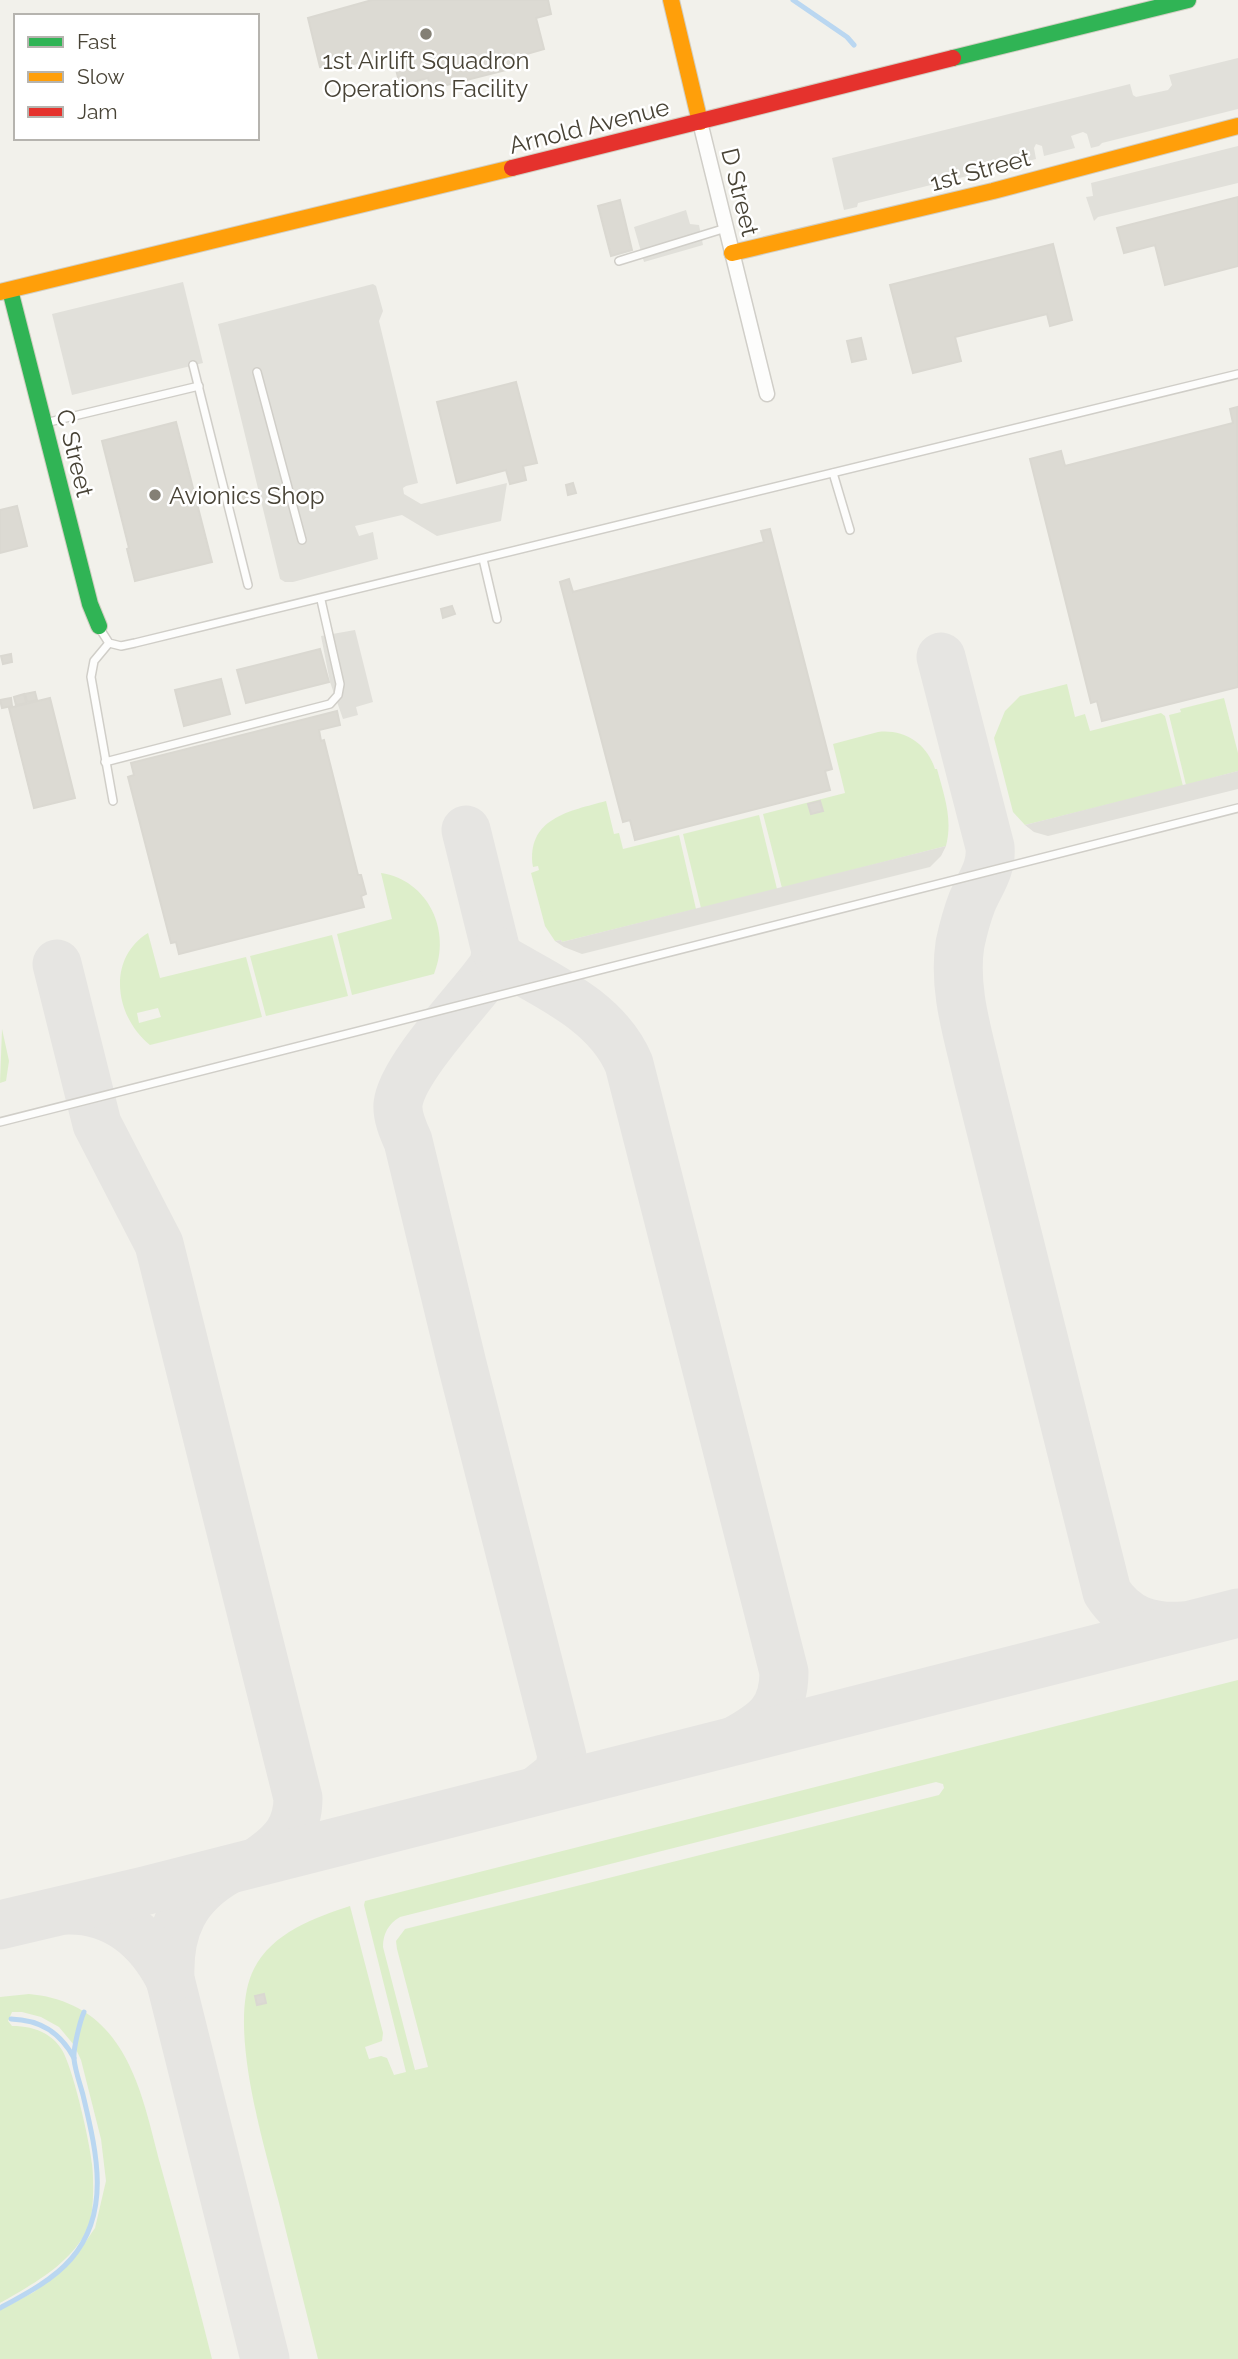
<svg xmlns="http://www.w3.org/2000/svg" width="1238" height="2359" font-family="Raleway,sans-serif">
<rect width="100%" height="100%" fill="#f2f1eb"/>
<g fill="#ddeeca" fill-rule="evenodd">
<polygon points="1067,684 1075,717 1085,714 1090,731 1161,713 1165,716 1183,786 1025,825 1013,812 994,738 1005,711 1020,696"/>
<polygon points="1224,698 1238,753 1238,771 1186,785 1169,715 1181,712 1180,709"/>
<path d="M878,732C905,729 927,744 935,769H937C944,795 953,819 946,846L782,888L763,814L845,793L833,744Z"/>
<path d="M606,801L614,834L619,833L623,849L679,835L696,909L562,942L561,940L555,941L545,926L531,873L539,870L538,866L533,867C526,818 570,811 606,801Z"/>
<polygon points="759,815 777,889 701,908 683,834"/>
<path d="M381,873C428,880 452,931 434,974L352,995L337,934L392,919Z"/>
<path d="M148,933L160,978L246,957L262,1017L150,1045C115,1017 106,959 148,933ZM158,1008L161,1017L139,1023L137,1013Z"/>
<polygon points="332,935 348,996 266,1016 250,956"/>
<polygon points="2,1029 9,1061 6,1081 0,1083"/>
<path d="M1238,1680V2359H318C305,2307 292,2255 279,2203C264,2145 228,2029 252,1973C269,1934 313,1918 350,1906L383,2033L382,2041L365,2047L369,2059L381,2056L387,2058L394,2075L406,2072L364,1905L365,1901ZM936,1782L943,1784L944,1788L939,1795L405,1929L396,1941L397,1949L428,2067L415,2070L383,1947C383,1934 388,1924 400,1917Z"/>
<path d="M29,1994C62,1997 91,2010 112,2037C140,2073 149,2123 161,2167C179,2231 196,2295 212,2359H0V2310L34,2292L73,2260L95,2228L106,2181L101,2139L81,2060L74,2045L59,2027L41,2017L22,2012H12L8,2021L12,2026C32,2026 51,2032 62,2050C73,2068 90,2142 92,2164C94,2178 94,2216 88,2228C71,2264 33,2284 0,2303V1997Z"/>
</g>
<g fill="#e1e0da">
<polygon points="1238,58 1238,109 1102,143 1099,146 1091,148 1087,134 1083,132 1071,136 1075,148 1044,156 1042,146 1036,144 1034,148 1036,159 858,203 857,207 844,210 832,158 1130,84 1133,95 1136,97 1168,90 1172,85 1169,75"/>
<polygon points="1238,146 1238,183 1098,217 1094,221 1086,197 1093,196 1091,183"/>
<polygon points="686,210 690,224 699,225 703,245 644,262 634,227"/>
<polygon points="183,282 203,363 72,395 52,314"/>
<polygon points="373,284 376,286 383,311 379,321 418,483 406,486 403,488 404,494 421,504 507,483 501,521 437,536 402,515 355,526 359,536 373,532 378,559 293,582 285,582 280,579 218,324"/>
<polygon points="355,630 373,702 356,707 358,715 343,719 330,682 321,636"/>
<polygon points="1238,771 1238,789 1048,836 1034,832 1025,825"/>
<polygon points="946,846 941,856 930,867 582,954 564,947 555,941 561,940 562,942"/>
</g>
<g fill="none" stroke-linecap="round" stroke-linejoin="round">
<g stroke="#bad7f1" stroke-width="5">
<polyline points="793,0 847,37 854,45"/>
<path d="M11,2019C40,2020 60,2032 74,2058"/>
<path d="M0,2308C24,2295 53,2280 71,2259C112,2212 96,2150 83,2095C80,2084 75,2070 74,2059C73,2049 80,2021 84,2012"/>
</g>
<g stroke="#e6e5e2" stroke-width="49">
<path d="M941,657L990,847C992,869 980,883 972,902C967,915 963,930 960,944C953,989 968,1034 978,1078L1107,1592C1125,1620 1150,1628 1183,1626"/>
<path d="M466,830L496,951L494,965L485,977C463,1006 402,1070 398,1104C397,1116 403,1130 408,1141L462,1364L562,1756L559,1773L539,1789"/>
<path d="M496,951L501,959C547,986 607,1011 629,1064L784,1672C784,1710 767,1723 736,1740"/>
<path d="M57,964L97,1124L159,1244L298,1798C298,1828 284,1843 260,1860"/>
<path d="M228,1870C184,1895 168,1929 170,1979L265,2359"/>
<path d="M67,1910C115,1909 149,1938 170,1979"/>
<polyline points="0,1925 144,1891 1238,1613"/>
</g>
</g>
<g fill="#dcdad3" stroke="#dad8d1" stroke-width="2">
<polygon points="372,0 548,0 551,14 536,18 544,49 516,57 518,67 431,89 428,78 400,85 392,54 350,65 349,59 320,67 308,18"/>
<polygon points="1238,197 1238,266 1165,285 1155,245 1124,253 1117,228"/>
<polygon points="620,200 632,250 611,256 598,206"/>
<polygon points="1053,244 1072,320 1050,326 1047,314 955,337 961,361 913,373 890,285"/>
<polygon points="861,338 866,359 852,362 847,341"/>
<polygon points="516,382 537,463 523,466 526,480 510,484 506,470 457,483 437,402"/>
<polygon points="1237,407 1238,687 1102,721 1097,701 1091,703 1030,459 1061,451 1065,466 1233,423 1230,409"/>
<polygon points="176,422 212,562 135,581 127,549 129,548 102,441"/>
<polygon points="573,483 576,493 568,495 566,485"/>
<polygon points="252,491 254,499 244,501 242,493"/>
<polygon points="17,506 27,546 0,553 0,510"/>
<polygon points="770,529 832,769 825,771 830,790 635,840 630,820 623,822 560,582 569,579 573,592 764,542 761,531"/>
<polygon points="452,606 455,614 443,618 441,609"/>
<polygon points="320,649 329,682 246,703 237,670"/>
<polygon points="11,654 12,662 3,664 1,656"/>
<polygon points="221,679 230,714 184,726 175,690"/>
<polygon points="35,692 37,700 27,702 25,694"/>
<polygon points="24,694 26,703 16,705 14,697"/>
<polygon points="11,698 12,706 2,708 0,700"/>
<polygon points="50,698 75,798 34,808 9,708"/>
<polygon points="337,711 340,725 319,730 321,741 324,740 358,875 361,875 366,894 361,896 364,907 179,954 176,942 171,943 128,777 134,775 131,763"/>
<polygon points="820,801 823,811 811,814 808,804"/>
<polygon points="264,1994 266,2003 257,2005 255,1996"/>
</g>
<g fill="none" stroke-linecap="round" stroke-linejoin="round">
<defs>
<g id="lane">
<polyline points="619,261 726,228"/>
<polyline points="193,365 248,585"/>
<polyline points="257,372 302,540"/>
<polyline points="45,423 199,386"/>
<polyline points="833,473 850,530"/>
<polyline points="483,559 497,619"/>
<polyline points="100,629 109,643 121,646 135,643 1238,374"/>
<polyline points="109,643 94,661 91,677 113,801"/>
<polyline points="105,762 330,704 338,695 340,684 321,600"/>
<polyline points="0,1122 1238,808"/>
</g>
<polyline id="street" points="700,122 767,394"/>
<g id="fast">
<polyline points="953,58 1188,0"/>
<polyline points="10,290 90,604 99,626"/>
</g>
<g id="slow">
<polyline points="671,0 700,122"/>
<polyline points="732,253 993,191 1238,126"/>
<polyline points="0,292 512,168"/>
</g>
<polyline id="jam" points="512,168 953,58"/>
</defs>
<use href="#lane" stroke="#d0cec8" stroke-width="10"/>
<use href="#street" stroke="#d0cec8" stroke-width="17"/>
<use href="#fast" stroke="#d2cec2" stroke-width="18"/>
<use href="#slow" stroke="#d2cec2" stroke-width="18"/>
<use href="#jam" stroke="#d2cec2" stroke-width="18"/>
<use href="#lane" stroke="#fdfdfc" stroke-width="7"/>
<use href="#street" stroke="#fdfdfc" stroke-width="14"/>
<use href="#fast" stroke="#30b455" stroke-width="16"/>
<use href="#slow" stroke="#ff9f0a" stroke-width="16"/>
<use href="#jam" stroke="#e5322d" stroke-width="16"/>
</g>
<g fill="#848075" stroke="#fff" stroke-width="2.5">
<circle cx="426" cy="34" r="7"/>
<circle cx="155" cy="495" r="7"/>
</g>
<g text-anchor="middle" dominant-baseline="central" stroke-width="5" stroke-linejoin="round" paint-order="stroke">
<g font-size="24" fill="#484336" stroke="#fff">
<text x="426" y="60">1st Airlift Squadron<tspan x="426" dy="28">Operations Facility</tspan></text>
<text x="169" y="495" text-anchor="start">Avionics Shop</text>
</g>
<g font-size="24" fill="#484336" stroke="#fff">
<text transform="translate(589 126) rotate(-14)">Arnold Avenue</text>
<text transform="translate(980 170) rotate(-15)">1st Street</text>
<text transform="translate(740 192) rotate(76)">D Street</text>
<text transform="translate(75 453) rotate(76)">C Street</text>
</g>
</g>
<rect x="14" y="14" width="245" height="126" fill="#ffffff" stroke="#b6b4af" stroke-width="2"/>
<rect x="28" y="37" width="35" height="10" fill="#30b455" stroke="#b6b4af" stroke-width="2"/>
<text x="77" y="49" font-size="21" fill="#484336">Fast</text>
<rect x="28" y="72" width="35" height="10" fill="#ff9f0a" stroke="#b6b4af" stroke-width="2"/>
<text x="77" y="84" font-size="21" fill="#484336">Slow</text>
<rect x="28" y="107" width="35" height="10" fill="#e5322d" stroke="#b6b4af" stroke-width="2"/>
<text x="77" y="119" font-size="21" fill="#484336">Jam</text>
</svg>
